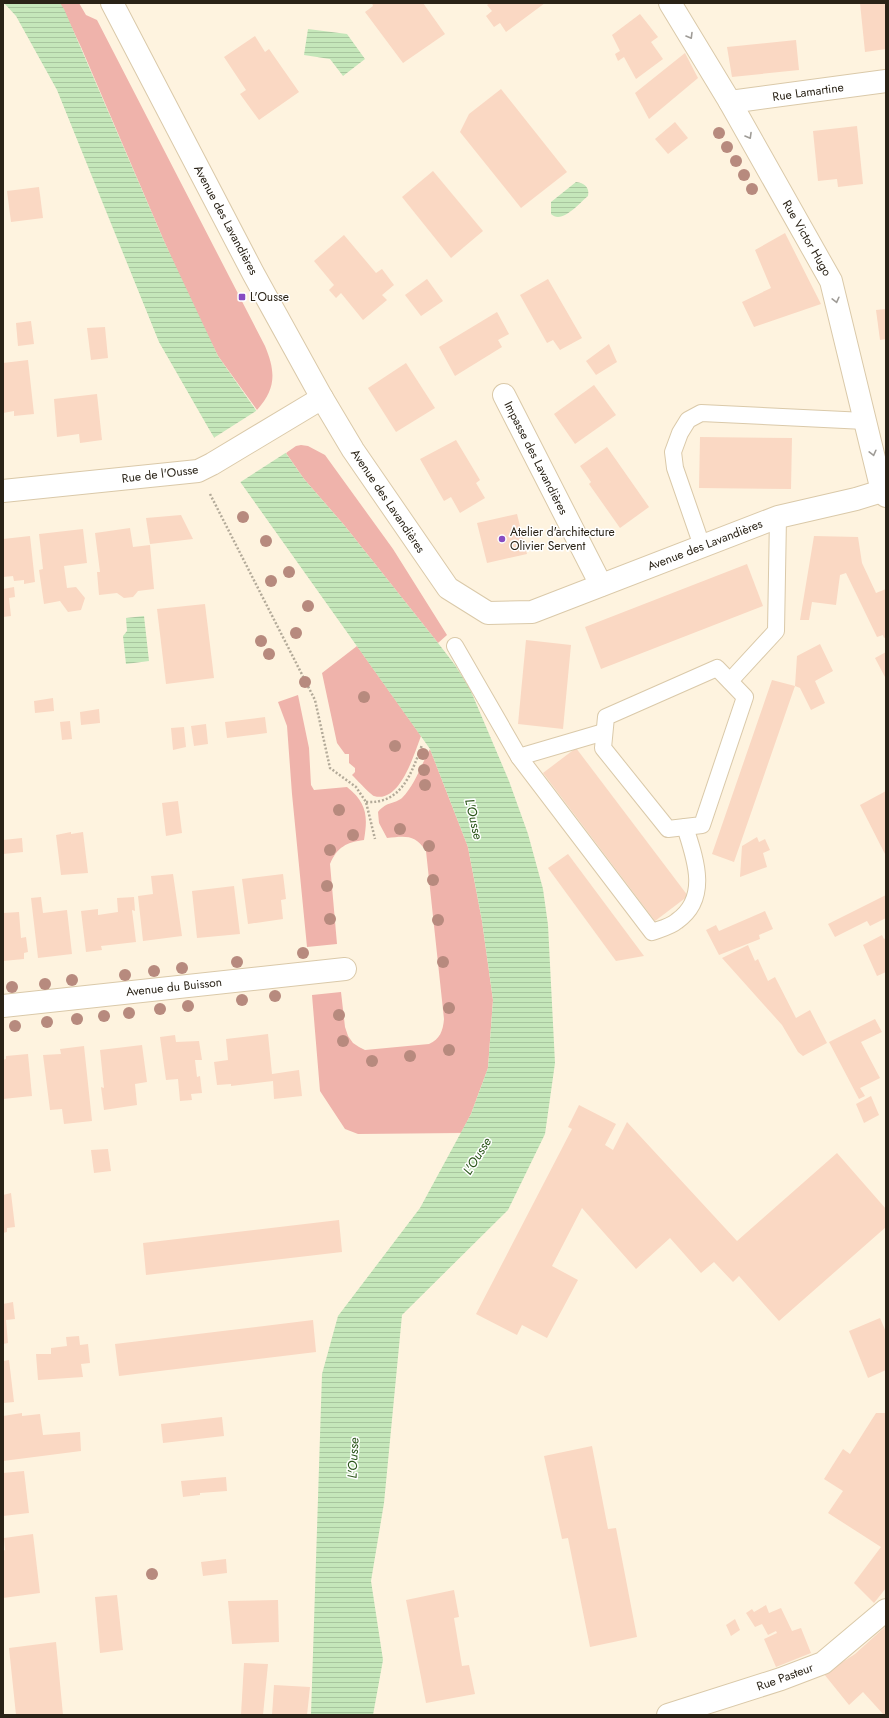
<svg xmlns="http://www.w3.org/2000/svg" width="889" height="1718" font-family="Jost,sans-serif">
<defs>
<pattern id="water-rules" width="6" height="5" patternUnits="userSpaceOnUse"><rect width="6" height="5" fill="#c5e7ba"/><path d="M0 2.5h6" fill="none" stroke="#a9c69f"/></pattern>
</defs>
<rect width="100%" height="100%" fill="#fef3df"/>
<g fill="#efb3ab">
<path d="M60,3H79L86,15L97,20L265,346C276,372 276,389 257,410L218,356L192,304L164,241L81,47Z"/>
<polygon points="301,445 308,446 325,455 393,549 447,635 438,643 344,525 304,479 286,453 296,446"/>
<path d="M357,646L421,736C414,754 400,804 374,796C371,795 357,780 352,775L355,772V768L349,763V754H345L337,743L322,673Z"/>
<path d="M298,695L309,748L311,785L314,790L347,787C367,803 368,816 364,840C347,842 337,847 330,864L337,944L307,947L292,794L287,726L278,702Z"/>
<path d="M430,749L468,847L482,921L493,1000L488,1068L471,1114L461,1133L358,1134L345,1129L320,1091L312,995L341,992L345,1027L348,1036L353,1043L359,1047L365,1050L429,1044C440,1039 443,1031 444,1019L426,851C415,834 405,836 387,838L379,823L378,812C387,801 395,804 402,798C415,785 421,765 430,749Z"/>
</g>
<g fill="url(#water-rules)">
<polygon points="4,3 60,3 64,9 164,241 218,356 304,479 344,525 438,643 455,665 470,689 509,781 528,834 543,889 548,925 555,1063 545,1134 508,1210 402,1315 384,1503 371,1581 383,1660 373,1715 311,1715 322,1374 338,1316 420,1208 471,1114 488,1068 493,1000 482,921 468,847 430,749 241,483 209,429 159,342 57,90 16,16"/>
<polygon points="308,29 347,34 365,59 343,76 330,59 304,55"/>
<path d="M576,182C584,183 590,187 588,196C579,203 562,225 551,214V202Z"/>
<polygon points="144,616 149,661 126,664 123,636 127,631 126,618"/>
</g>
<polygon fill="#fef3df" points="259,409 287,452 239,483 212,439"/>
<g fill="#fad8c3">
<polygon points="372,3 423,3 445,34 403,63 365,12 373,6"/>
<polygon points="490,3 545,3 506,32 500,23 494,27 486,16 492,11 487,5"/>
<polygon points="860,3 886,3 886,49 865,52"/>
<polygon points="640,14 658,37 651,42 663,59 636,79 624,57 618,61 615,54 620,51 612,35"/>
<polygon points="255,36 265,52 269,49 299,92 259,120 240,94 246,90 224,57"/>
<polygon points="796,40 799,70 732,77 727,47"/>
<polygon points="685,53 698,78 649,119 635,93"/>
<polygon points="501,89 567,172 521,208 460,132 469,114"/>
<polygon points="675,122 688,138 668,154 655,139"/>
<polygon points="857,126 863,184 838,187 837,179 818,181 813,131"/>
<polygon points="433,171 483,231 451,258 402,197"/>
<polygon points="39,187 43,218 11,222 7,191"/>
<polygon points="785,233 821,304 754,327 742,302 771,288 755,250"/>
<polygon points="344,235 376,273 382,269 394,285 382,295 387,300 363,320 341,293 336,298 329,290 334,285 314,261"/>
<polygon points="427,279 443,301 421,316 405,295"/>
<polygon points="548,279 582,338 560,350 553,340 547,343 520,295"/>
<polygon points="886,309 886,339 880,340 876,310"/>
<polygon points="497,312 509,334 498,340 502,347 455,376 439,347"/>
<polygon points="31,321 34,344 18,346 16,323"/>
<polygon points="105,327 108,358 91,360 87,328"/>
<polygon points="609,344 617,362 596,375 586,361"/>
<polygon points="28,360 34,414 14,416 14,411 3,413 3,363"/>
<polygon points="406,363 435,408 396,432 368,388"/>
<polygon points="594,385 616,415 575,444 554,414"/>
<polygon points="97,394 102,440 80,443 79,434 57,437 54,399"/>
<polygon points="700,437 792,438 791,489 699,488"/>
<polygon points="456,440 480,480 476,483 485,498 460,513 451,497 444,501 420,459"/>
<polygon points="607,447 649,507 620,528 589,484 591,482 580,466"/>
<polygon points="517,514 527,554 487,563 477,523"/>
<polygon points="181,515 193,539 150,544 146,518"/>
<polygon points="130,528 133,547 150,545 154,589 138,591 133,597 124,598 117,593 99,595 97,572 100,572 95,533"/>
<polygon points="83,529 87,563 64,566 67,588 76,587 85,598 81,610 68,612 60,601 44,604 39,570 43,569 39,534"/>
<polygon points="30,536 35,582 24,584 24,580 14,581 13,576 3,577 3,539"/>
<polygon points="814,536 858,537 862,563 876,593 886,589 886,637 884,638 883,635 877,637 846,573 840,575 836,605 812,602 809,620 800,620"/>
<polygon points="747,564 763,606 601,669 585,627"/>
<polygon points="14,587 15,597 9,598 11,616 3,617 3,589"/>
<polygon points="205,604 214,678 166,684 157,609"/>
<polygon points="526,640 571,645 563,729 518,724"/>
<polygon points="820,644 833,671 815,681 825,703 811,710 800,688 795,686 734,862 712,854 772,680 795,686 797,656"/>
<polygon points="886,652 886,679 875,658"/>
<polygon points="53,698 54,711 35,713 34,701"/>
<polygon points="99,709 100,723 81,725 80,712"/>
<polygon points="265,717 267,733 227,738 225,722"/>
<polygon points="70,721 72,739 62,740 60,722"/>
<polygon points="206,724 208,744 194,746 191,726"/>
<polygon points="184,727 186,747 173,750 171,728"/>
<polygon points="576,748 688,896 655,921 543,773"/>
<polygon points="886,791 886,856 860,805"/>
<polygon points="178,801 182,833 166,836 162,803"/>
<polygon points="71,832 71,834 83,832 88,873 61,875 56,835"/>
<polygon points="757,837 759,842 765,839 770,850 763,853 767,867 740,877 742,846"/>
<polygon points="22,838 23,852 3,854 3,840"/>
<polygon points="568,854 644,956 616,961 548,868"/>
<polygon points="173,874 182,936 143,941 138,896 153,894 151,876"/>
<polygon points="283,874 286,899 281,900 283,919 248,924 242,879"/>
<polygon points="234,886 240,934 197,938 192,891"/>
<polygon points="886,895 886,918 870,926 867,921 835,937 828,924"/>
<polygon points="41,897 43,913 67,910 72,954 38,958 31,898"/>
<polygon points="134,897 135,911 132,910 136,942 101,946 102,950 86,952 81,911 98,909 98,915 118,912 117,898"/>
<polygon points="765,911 773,929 759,935 760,939 719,955 706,930 716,925 719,931"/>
<polygon points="19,912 21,938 26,937 28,952 24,953 24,959 3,961 3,913"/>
<polygon points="882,935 884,939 886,938 886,972 877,976 863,945"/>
<polygon points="748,945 755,961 758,959 768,981 775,977 796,1018 810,1010 827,1043 803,1056 798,1052 782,1025 722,958"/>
<polygon points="875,1019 882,1032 861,1042 880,1078 860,1088 865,1096 859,1099 829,1042"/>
<polygon points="268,1034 272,1074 299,1070 302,1096 274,1099 273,1081 231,1086 231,1084 217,1085 214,1062 228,1060 226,1039"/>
<polygon points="175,1035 176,1042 199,1041 202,1060 195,1060 197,1077 200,1076 202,1093 191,1094 192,1100 180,1101 178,1079 166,1080 160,1037"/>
<polygon points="142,1045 147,1082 135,1084 137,1105 104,1110 101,1087 104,1088 100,1050"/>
<polygon points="84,1046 92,1121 64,1124 62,1109 50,1110 43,1055 61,1054 60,1049"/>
<polygon points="28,1054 32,1096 3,1099 3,1060 6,1059 6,1056"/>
<polygon points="871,1096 879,1115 864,1123 856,1104"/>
<polygon points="579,1105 616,1124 605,1145 613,1150 627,1122 737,1241 837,1153 886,1209 886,1227 779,1321 739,1276 733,1282 714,1262 701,1273 670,1238 636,1269 582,1208 552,1266 578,1280 547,1338 522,1325 517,1335 476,1314 572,1129 568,1127"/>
<polygon points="108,1149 111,1171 94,1173 91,1150"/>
<polygon points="11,1193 15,1227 7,1228 7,1232 3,1233 3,1195"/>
<polygon points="339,1220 342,1252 146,1275 143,1243"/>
<polygon points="13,1302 15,1319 6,1320 8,1343 3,1344 3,1304"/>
<polygon points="880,1318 886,1332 886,1370 868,1378 849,1331"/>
<polygon points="313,1320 316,1352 119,1376 115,1344"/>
<polygon points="79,1336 80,1345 88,1344 90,1363 81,1364 83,1377 38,1380 36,1354 51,1354 51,1348 67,1346 66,1337"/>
<polygon points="9,1360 14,1402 3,1403 3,1361"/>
<polygon points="22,1413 22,1416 40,1414 43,1435 80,1432 81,1451 3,1461 3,1416"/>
<polygon points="876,1413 886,1413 886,1588 874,1603 854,1583 881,1547 828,1513 843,1491 824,1479 843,1449 850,1454"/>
<polygon points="222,1417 224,1436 163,1443 161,1424"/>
<polygon points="592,1446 608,1529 616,1528 637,1637 590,1647 568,1538 562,1539 544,1456"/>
<polygon points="24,1471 29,1513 3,1516 3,1473"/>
<polygon points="226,1477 227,1491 200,1493 200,1495 183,1497 181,1481"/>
<polygon points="33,1534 40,1593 3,1598 3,1551 5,1550 4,1538"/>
<polygon points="226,1559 227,1573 203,1576 201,1562"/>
<polygon points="454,1590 459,1617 454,1618 462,1666 469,1665 475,1694 426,1703 406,1600"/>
<polygon points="117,1595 123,1650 100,1653 95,1597"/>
<polygon points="278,1600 279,1642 232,1644 228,1601"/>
<polygon points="766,1605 769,1613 781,1608 792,1631 801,1628 811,1653 776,1667 764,1639 777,1633 776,1631 768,1635 762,1624 755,1627 746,1613 752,1609 754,1612"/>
<polygon points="735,1619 740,1630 731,1636 726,1625"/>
<polygon points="886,1626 886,1715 884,1715 863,1692 849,1705 824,1674 855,1654"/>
<polygon points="56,1642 63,1715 16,1715 9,1648"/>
<polygon points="244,1663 268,1664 263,1715 241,1715"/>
<polygon points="274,1685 310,1687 307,1715 272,1715"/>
</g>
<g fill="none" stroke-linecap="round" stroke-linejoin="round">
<defs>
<g id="lane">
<polyline points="702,546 675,468 673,452 680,433 688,420 701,413 865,421"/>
<path d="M455,646L519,757L652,932C660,929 670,927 677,921C710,898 695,858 685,827"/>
<polygon points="717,668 745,697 702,825 668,829 603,748 606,717"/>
<polyline points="730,681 776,631 778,517"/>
<polyline points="519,757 604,732"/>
</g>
<g id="street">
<polyline points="112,3 253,273 322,398 353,450 448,588 488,613 532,612 778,517 856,499 882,491"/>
<polyline points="670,3 730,102 831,281 882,491 886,496"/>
<polyline points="730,102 886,81"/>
<polyline points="504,395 601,585"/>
<polyline points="3,491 198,471 212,464 322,398"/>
<polyline points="3,1006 345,969"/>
<polyline points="668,1715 781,1679 823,1663 886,1610"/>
</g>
</defs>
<use href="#lane" stroke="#dac9a9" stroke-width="18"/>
<use href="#street" stroke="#dac9a9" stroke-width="24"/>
<g stroke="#b3aa99" stroke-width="2.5" stroke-dasharray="2 2" stroke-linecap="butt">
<polyline points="210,494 315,700 330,768 356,787 366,802 375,839"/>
<path d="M366,802C402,804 411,774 422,745"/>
</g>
<use href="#lane" stroke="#fff" stroke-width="16"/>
<use href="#street" stroke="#fff" stroke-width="22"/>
</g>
<g fill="#b78a7e">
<circle cx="719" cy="133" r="6"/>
<circle cx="727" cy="147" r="6"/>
<circle cx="736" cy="161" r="6"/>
<circle cx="744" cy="175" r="6"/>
<circle cx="752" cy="189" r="6"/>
<circle cx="243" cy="517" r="6"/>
<circle cx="266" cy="541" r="6"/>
<circle cx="289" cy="572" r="6"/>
<circle cx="271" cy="581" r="6"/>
<circle cx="308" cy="606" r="6"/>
<circle cx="296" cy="633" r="6"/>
<circle cx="261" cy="641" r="6"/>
<circle cx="269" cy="654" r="6"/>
<circle cx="305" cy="682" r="6"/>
<circle cx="364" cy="697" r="6"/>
<circle cx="395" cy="746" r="6"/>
<circle cx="423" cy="754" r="6"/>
<circle cx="424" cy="770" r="6"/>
<circle cx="425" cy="785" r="6"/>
<circle cx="339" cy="810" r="6"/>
<circle cx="400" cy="829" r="6"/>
<circle cx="353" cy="835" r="6"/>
<circle cx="429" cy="846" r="6"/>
<circle cx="330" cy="850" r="6"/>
<circle cx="433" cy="880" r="6"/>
<circle cx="327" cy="886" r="6"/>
<circle cx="330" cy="919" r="6"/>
<circle cx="438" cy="920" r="6"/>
<circle cx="303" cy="953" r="6"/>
<circle cx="237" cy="962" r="6"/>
<circle cx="443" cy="962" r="6"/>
<circle cx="182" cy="968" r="6"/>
<circle cx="154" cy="971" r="6"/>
<circle cx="125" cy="975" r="6"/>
<circle cx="72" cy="980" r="6"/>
<circle cx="45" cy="984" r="6"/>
<circle cx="12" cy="987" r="6"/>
<circle cx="275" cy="996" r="6"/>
<circle cx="242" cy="1000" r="6"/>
<circle cx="188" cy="1006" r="6"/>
<circle cx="449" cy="1008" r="6"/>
<circle cx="160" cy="1009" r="6"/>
<circle cx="129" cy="1013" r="6"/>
<circle cx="339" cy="1015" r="6"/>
<circle cx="104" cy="1016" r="6"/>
<circle cx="77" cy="1019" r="6"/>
<circle cx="47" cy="1022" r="6"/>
<circle cx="15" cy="1026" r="6"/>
<circle cx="343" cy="1041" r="6"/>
<circle cx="449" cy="1050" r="6"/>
<circle cx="410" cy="1056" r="6"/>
<circle cx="372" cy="1061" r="6"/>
<circle cx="152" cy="1574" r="6"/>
</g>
<defs><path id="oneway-chevron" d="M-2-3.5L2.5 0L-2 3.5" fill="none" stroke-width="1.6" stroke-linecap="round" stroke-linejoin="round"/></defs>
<g stroke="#9f9c97">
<use href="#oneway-chevron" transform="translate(690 36) rotate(59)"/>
<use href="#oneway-chevron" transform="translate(749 136) rotate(60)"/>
<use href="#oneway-chevron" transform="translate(836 300) rotate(76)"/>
<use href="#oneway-chevron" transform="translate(873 453) rotate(76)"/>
</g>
<g fill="#874cc2" stroke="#fff" stroke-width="1.5">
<rect x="238" y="293" width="8" height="8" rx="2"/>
<circle cx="502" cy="539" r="4"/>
</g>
<g text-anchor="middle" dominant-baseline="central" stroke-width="3" stroke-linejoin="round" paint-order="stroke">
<g font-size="12" fill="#2a2317" stroke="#fff">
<text transform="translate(808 92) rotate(-8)">Rue Lamartine</text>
<text transform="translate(226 220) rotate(62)">Avenue des Lavandières</text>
<text transform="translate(807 238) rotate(60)">Rue Victor Hugo</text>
<text transform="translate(536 458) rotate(63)">Impasse des Lavandières</text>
<text transform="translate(160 474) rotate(-7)">Rue de l'Ousse</text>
<text transform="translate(388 501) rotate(56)">Avenue des Lavandières</text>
<text transform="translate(705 545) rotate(-21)">Avenue des Lavandières</text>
<text transform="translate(174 987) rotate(-6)">Avenue du Buisson</text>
<text transform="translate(785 1677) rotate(-20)">Rue Pasteur</text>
</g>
<g font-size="12" fill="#2a2317" stroke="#fff" text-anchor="start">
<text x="250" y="297">L'Ousse</text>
<text x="510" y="532">Atelier d'architecture<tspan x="510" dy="14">Olivier Servent</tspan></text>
</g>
<g font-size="13" font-style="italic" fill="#2a5519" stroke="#fff">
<text transform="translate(474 819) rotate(77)">L'Ousse</text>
<text transform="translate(477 1156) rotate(-58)">L'Ousse</text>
<text transform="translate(353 1458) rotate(-87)">L'Ousse</text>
</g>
</g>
<rect width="889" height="1718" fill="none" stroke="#2a2317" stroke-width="8"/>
</svg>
